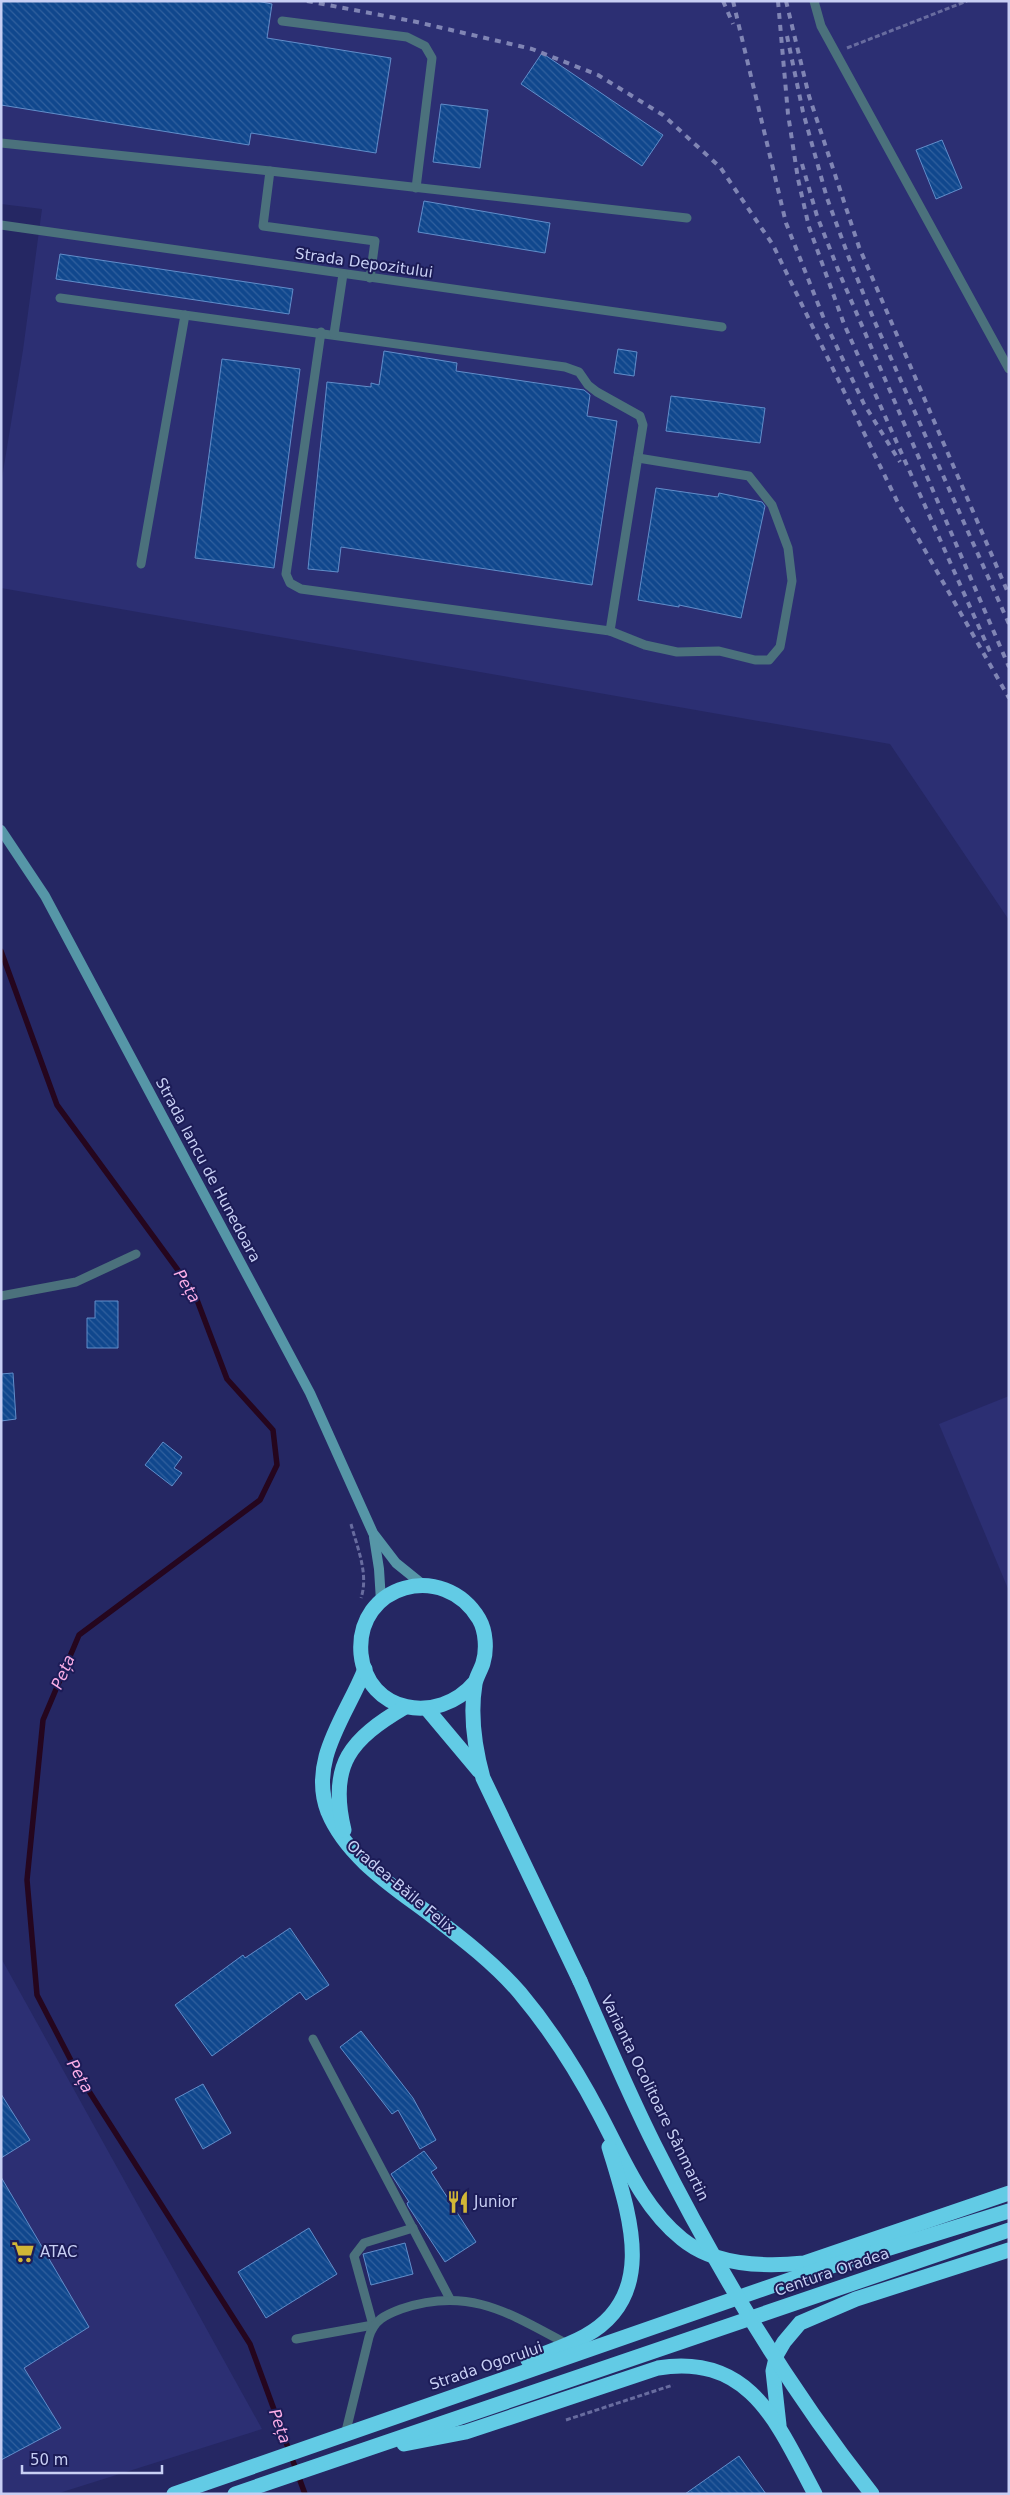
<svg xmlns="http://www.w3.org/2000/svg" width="1010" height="2495" font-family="'DejaVu Sans',sans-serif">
<defs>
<pattern id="building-back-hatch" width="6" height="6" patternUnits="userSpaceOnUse" patternTransform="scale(1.25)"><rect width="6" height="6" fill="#10478d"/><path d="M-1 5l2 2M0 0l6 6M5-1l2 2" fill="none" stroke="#31609e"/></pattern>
</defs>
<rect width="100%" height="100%" fill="#252763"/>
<g fill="#2c2f73">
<polygon points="1,1 1009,1 1009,920 890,744 1,588 1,484 23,350 42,209 1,204"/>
<polygon points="1009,1396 1009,1591 939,1424"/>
<polygon points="1,1958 262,2429 56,2494 1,2494"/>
</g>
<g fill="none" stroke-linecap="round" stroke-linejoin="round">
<polyline stroke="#25061e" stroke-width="5.5" points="1,951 57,1105 194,1292 227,1379 273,1430 277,1465 260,1500 79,1635 43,1720 27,1880 37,1995 78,2074 250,2344 305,2494"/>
</g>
<g fill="url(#building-back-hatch)" stroke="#618dca">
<polygon points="1,1 257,1 272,4 267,38 391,58 376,153 251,133 249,145 1,105"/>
<polygon points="542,53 663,135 642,166 521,84"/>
<polygon points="441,104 488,110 480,168 433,162"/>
<polygon points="942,140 962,188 936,199 916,150"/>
<polygon points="424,201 550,223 545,253 418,232"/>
<polygon points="60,254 293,289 289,314 56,279"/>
<polygon points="618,349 637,352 634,376 614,373"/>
<polygon points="384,351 457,363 456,371 584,390 590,395 587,416 617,421 592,585 341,547 338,572 308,569 327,382 371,387 371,383 379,385"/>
<polygon points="222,359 300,369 274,568 195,558"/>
<polygon points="671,396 765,408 760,443 666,431"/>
<polygon points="656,488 718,497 719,493 762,502 765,506 741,618 679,605 679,607 638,600"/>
<polygon points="95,1301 118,1301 118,1348 87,1348 87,1318 95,1318"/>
<polygon points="13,1373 16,1419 1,1421 1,1374"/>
<polygon points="163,1442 182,1457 174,1468 182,1473 172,1486 145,1465"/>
<polygon points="290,1928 329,1985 306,2000 300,1992 212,2056 175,2005 243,1955 245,1958"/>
<polygon points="361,2031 413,2098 436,2140 420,2149 398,2110 392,2114 340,2047"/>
<polygon points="203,2084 231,2133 203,2149 175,2099"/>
<polygon points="1,2094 30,2140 1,2158"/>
<polygon points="424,2151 437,2168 431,2172 476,2242 445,2262 408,2206 407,2203 409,2202 391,2174"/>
<polygon points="1,2177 89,2327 24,2368 61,2428 1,2460"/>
<polygon points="309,2228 337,2274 266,2318 238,2272"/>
<polygon points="405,2243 413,2274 371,2285 363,2254"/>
<polygon points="739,2456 766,2494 685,2494"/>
</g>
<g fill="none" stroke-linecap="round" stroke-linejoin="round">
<g stroke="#686c9f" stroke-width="3" stroke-dasharray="5 2.5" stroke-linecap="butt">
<polyline points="847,48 967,1"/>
<path d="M351,1524C357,1547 369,1574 361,1598"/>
<polyline points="566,2420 673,2385"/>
</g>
<g stroke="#4b717c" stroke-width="9">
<polyline points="814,1 821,26 1009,369"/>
<polyline points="282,21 407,37 425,46 432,58 416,188"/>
<polyline points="1,143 270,171"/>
<polyline points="1,225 722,327"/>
<polyline points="370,278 375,241 263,226 270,171 687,218"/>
<polyline points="60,298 565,367 579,372 588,385 597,392 640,416 643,425 610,631 301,589 290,583 286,574 321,332"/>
<polyline points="334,334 343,274"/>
<polyline points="141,564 185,315"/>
<polyline points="610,631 645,645 677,652 719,651 755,660 769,660 780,647 792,581 788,548 772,505 749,476 638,458"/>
<polyline points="1,1296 76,1282 136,1254"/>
<polyline points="313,2039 450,2299"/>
<polyline points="296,2339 373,2325 354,2256 364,2243 413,2228"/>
<path d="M345,2435L369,2337C374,2320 385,2315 401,2309C469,2286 509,2313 567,2344"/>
</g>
<g stroke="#5696a7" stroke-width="10">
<polyline points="1,830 45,896 310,1393 373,1533 396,1563 422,1584"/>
<polyline points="374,1537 379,1569 381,1601"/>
</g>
<g stroke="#62cbe5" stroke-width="15">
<path d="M365,1669C347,1715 308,1760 328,1812C347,1858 394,1887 431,1915C463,1939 495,1964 520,1993C551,2030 577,2071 599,2113C623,2158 642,2207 682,2239C715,2266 763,2267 804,2263L1009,2193"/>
<path d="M475,1682C438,1726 367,1713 361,1654C355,1584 444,1560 479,1619C486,1631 487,1650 483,1663C481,1670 476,1677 475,1684C470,1714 475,1749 483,1778L580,1981"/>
<polyline points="427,1709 479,1771"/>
<path d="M344,1830C328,1764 351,1739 405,1707"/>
<path d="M528,2360C547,2352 567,2346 585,2336C660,2295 628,2211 609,2147"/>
<polyline points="779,2425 773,2371 777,2354 784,2342 800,2323 856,2299 1009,2250"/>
<path d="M404,2444L466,2432L658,2368C751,2353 778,2425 815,2494"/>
<polyline points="174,2494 809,2273 1009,2211"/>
<polyline points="235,2494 1009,2230"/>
</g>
<g stroke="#8085b4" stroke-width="4" stroke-dasharray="6 6" stroke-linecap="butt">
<polyline points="307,1 417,22 532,49 598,75 663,115 720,167 773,245 898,503 1009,698"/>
<polyline points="723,1 733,24"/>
<polyline points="733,1 786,223 826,324 864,404 900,462"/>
<polyline points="778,1 788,114 798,179 809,227 844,324 991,654"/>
<polyline points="786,1 809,96 859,247 1009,595"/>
<polyline points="787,36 803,112 827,198 849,258 874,320 1009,624"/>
<polyline points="802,164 817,216 841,277 1009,667"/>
</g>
<path stroke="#62cbe5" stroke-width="15" d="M580,1981C604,2035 627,2090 654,2144C715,2266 787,2386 872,2494"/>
</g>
<defs>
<symbol id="restaurant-bare" viewBox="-9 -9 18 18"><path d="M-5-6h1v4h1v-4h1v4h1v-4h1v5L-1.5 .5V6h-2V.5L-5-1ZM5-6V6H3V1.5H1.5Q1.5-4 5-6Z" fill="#d2b736" stroke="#1c1c57" stroke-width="2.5" paint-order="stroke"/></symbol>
<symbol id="supermarket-bare" viewBox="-9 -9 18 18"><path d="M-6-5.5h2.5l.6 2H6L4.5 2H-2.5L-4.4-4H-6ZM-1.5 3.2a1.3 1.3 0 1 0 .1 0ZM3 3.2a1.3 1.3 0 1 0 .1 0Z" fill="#d2b736" stroke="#1c1c57" stroke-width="2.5" paint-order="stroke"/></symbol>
</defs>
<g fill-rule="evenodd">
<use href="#restaurant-bare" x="442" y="2186" width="32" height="32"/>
<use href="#supermarket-bare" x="7" y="2236" width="32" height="32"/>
</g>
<g text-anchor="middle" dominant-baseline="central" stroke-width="4" stroke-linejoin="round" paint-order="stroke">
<g font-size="15" fill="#c8cff4" stroke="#1c1c57">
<text transform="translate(364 263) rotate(8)">Strada Depozitului</text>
<text transform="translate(208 1170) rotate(62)">Strada Iancu de Hunedoara</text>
<text transform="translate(401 1887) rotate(40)">Oradea-Băile Felix</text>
<text transform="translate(655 2098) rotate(64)">Varianta Ocolitoare Sânmartin</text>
<text transform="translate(832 2272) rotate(-19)">Centura Oradea</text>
<text transform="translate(486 2366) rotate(-19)">Strada Ogorului</text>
</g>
<g font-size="15" fill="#c8cff4" stroke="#1c1c57" text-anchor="start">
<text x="474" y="2202">Junior</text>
<text x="40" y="2252">ATAC</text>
</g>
<g font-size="16" font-style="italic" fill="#faade6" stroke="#1c1c57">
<text transform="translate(187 1286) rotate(59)">Peța</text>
<text transform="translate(63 1672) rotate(-67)">Peța</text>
<text transform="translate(80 2076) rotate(60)">Peța</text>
<text transform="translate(280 2426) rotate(70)">Peța</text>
</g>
</g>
<rect width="1010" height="2495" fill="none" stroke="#c8cff4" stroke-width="5"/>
<path d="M22 2465v8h140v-8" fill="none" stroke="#c8cff4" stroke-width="2.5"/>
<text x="30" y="2465" font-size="15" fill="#c8cff4" stroke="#1c1c57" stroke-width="4" paint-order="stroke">50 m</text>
</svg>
